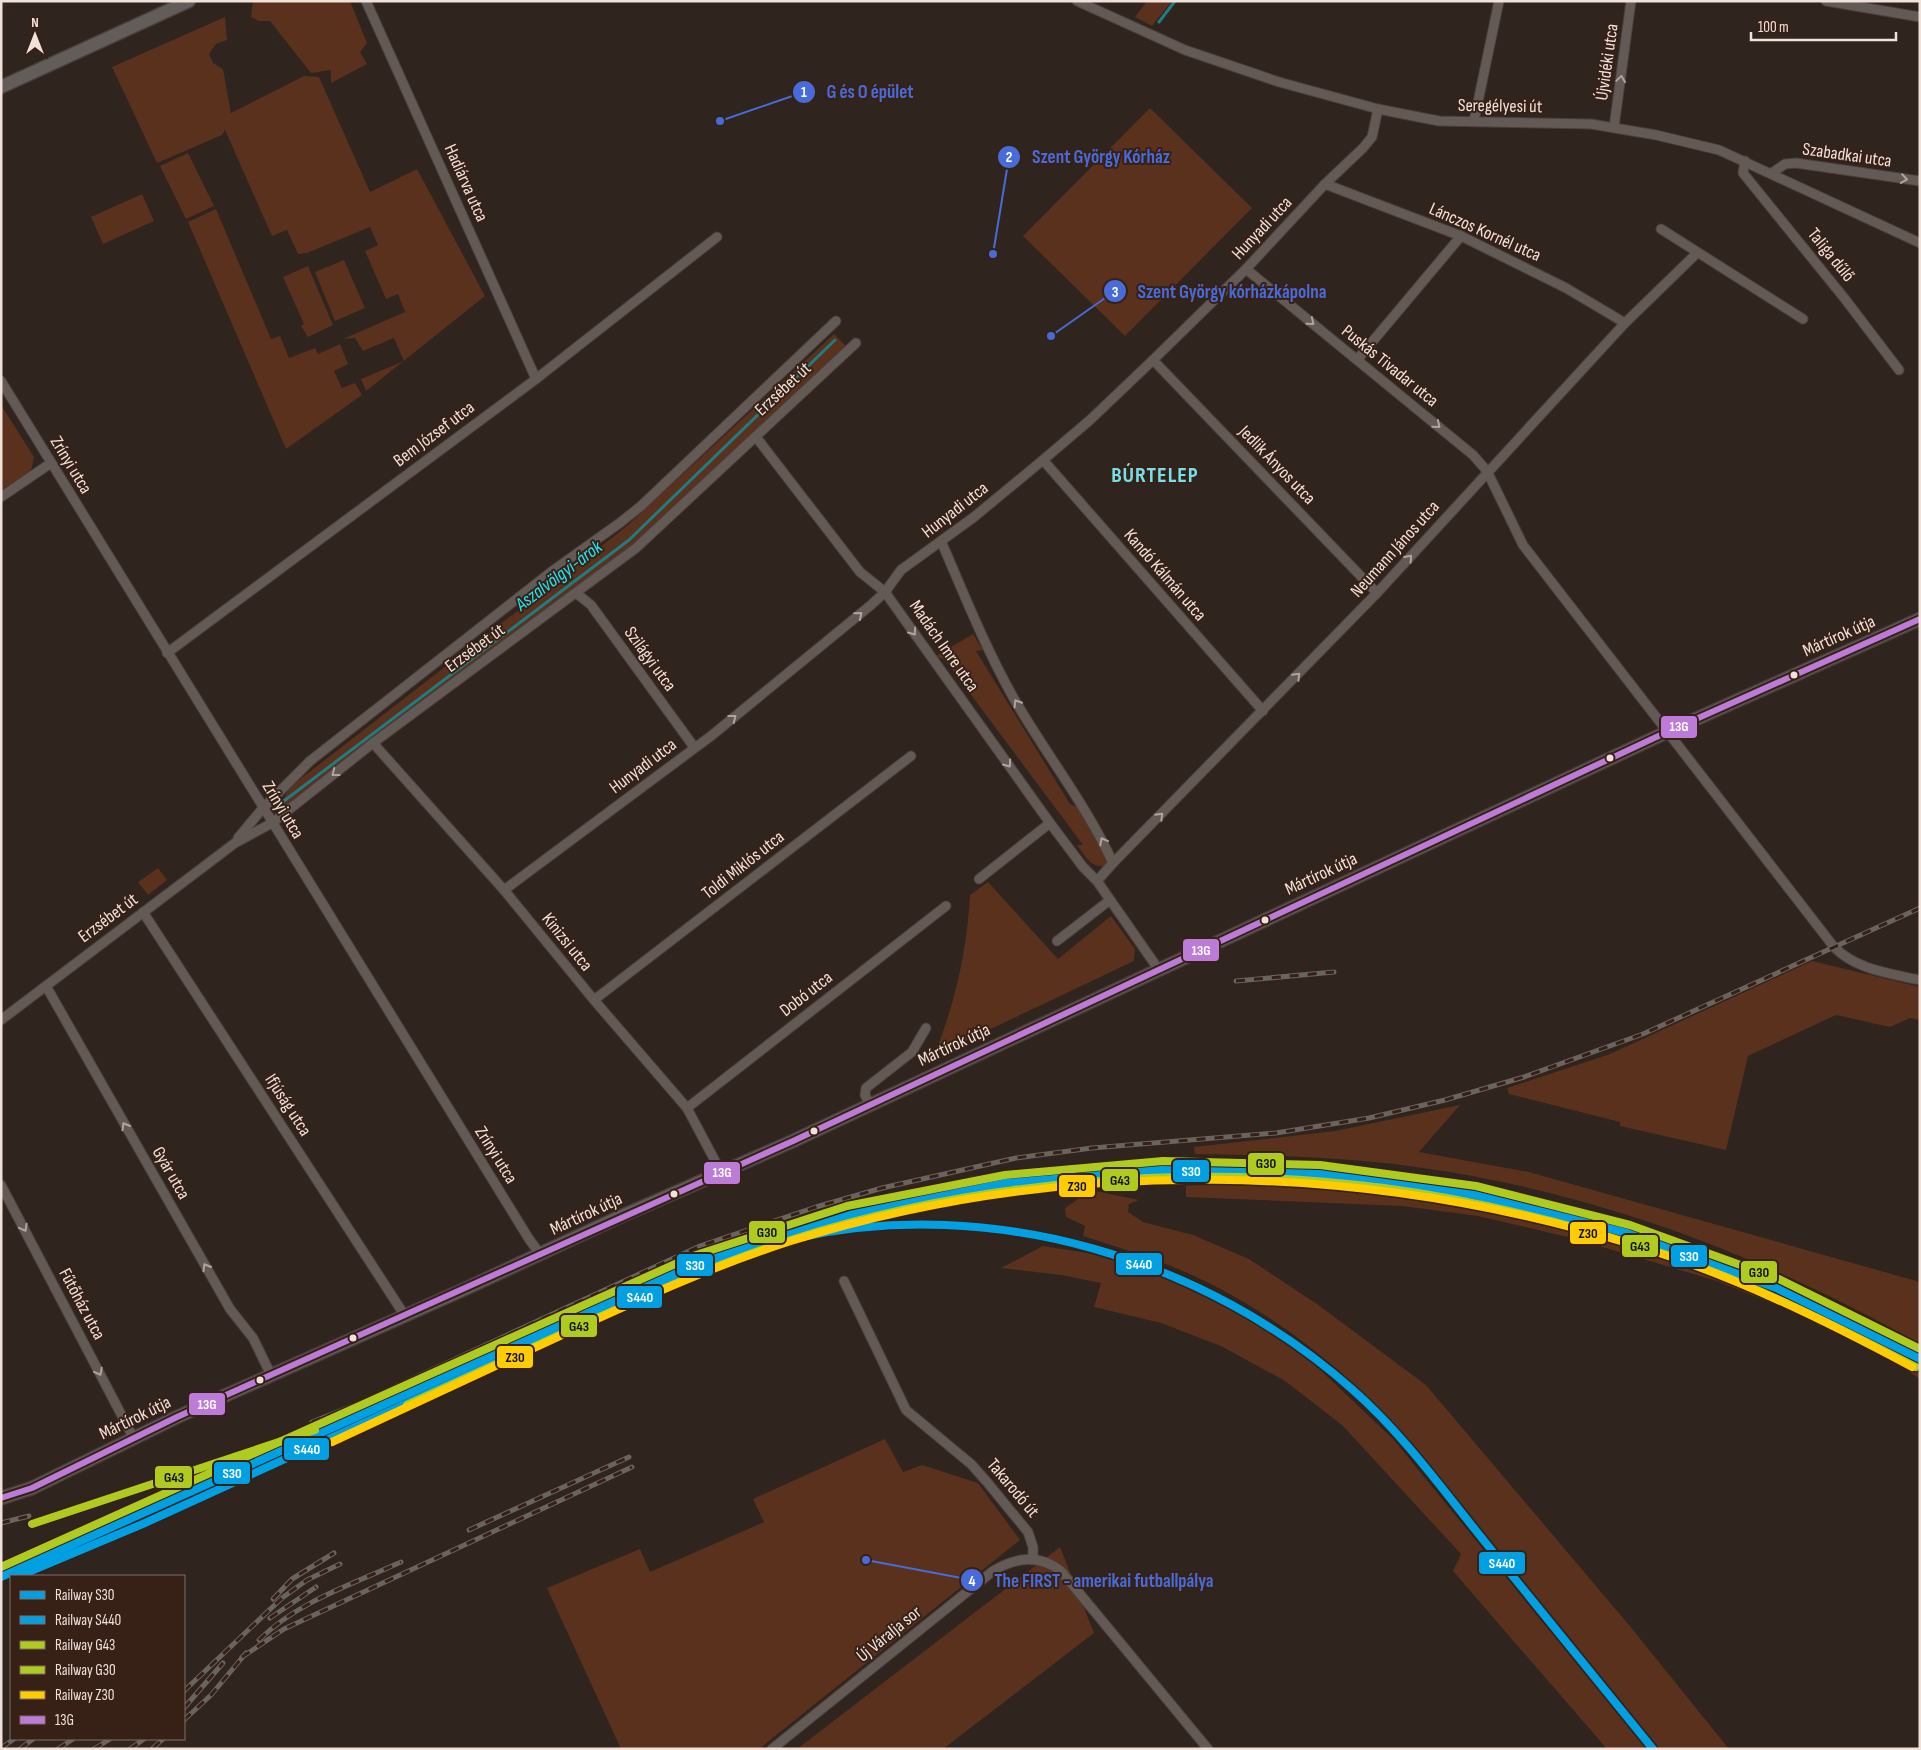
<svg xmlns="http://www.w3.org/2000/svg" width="1921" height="1750" font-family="'Sofia Sans Condensed',sans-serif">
<rect width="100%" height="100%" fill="#2f241e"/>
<g fill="#59311c">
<polygon points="253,1 350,1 367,43 360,52 367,64 331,83 331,70 311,73 270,21 259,21 251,17"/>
<polygon points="1147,1 1172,1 1152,26 1135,17"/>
<polygon points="225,17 227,40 216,44 209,54 213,63 223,69 231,113 304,76 319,77 370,192 417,169 485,296 366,391 361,379 404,361 394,338 363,351 355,338 343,339 405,312 398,294 386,299 365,251 378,245 370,227 307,253 298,254 287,230 272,236 225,130 222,135 157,163 112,67"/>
<polygon points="1150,108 1252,208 1125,336 1023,236"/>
<polygon points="188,153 214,206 186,219 160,166"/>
<polygon points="142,194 154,221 103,244 91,217"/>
<polygon points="216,209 271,339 280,336 289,358 315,348 318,354 340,344 348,364 334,371 342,388 355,383 362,395 286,449 188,222"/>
<polygon points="344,260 365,308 335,321 315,272"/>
<polygon points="308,266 333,325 308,337 301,326 304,324 283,277"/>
<polygon points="834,334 847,347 644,541 285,810 281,803 290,787 627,526"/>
<polygon points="1,405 34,457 31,471 1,490"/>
<path d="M973,634L983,650L976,651L1070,804L1079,808L1111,859L1107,866C1090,868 1086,857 1077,845H1083L945,660L936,656Z"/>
<polygon points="158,868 167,880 148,895 138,882"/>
<path d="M988,882L1058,959L1111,916L1135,949L1134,961L934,1056C955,1003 967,951 970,895Z"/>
<polygon points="1812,961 1920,987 1920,1020 1910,1018 1890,1027 1836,1015 1748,1056 1726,1150 1620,1126 1620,1122 1509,1094 1507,1088 1610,1054"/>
<path d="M1460,1105L1419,1152L1529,1172L1920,1282V1344C1753,1249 1565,1181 1374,1162C1314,1156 1254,1155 1195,1154L1194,1147L1335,1131Z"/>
<path d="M1186,1174C1265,1178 1343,1182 1421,1193C1596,1218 1765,1281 1920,1367V1379L1855,1337L1717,1281L1572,1238L1478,1216L1402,1206L1186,1197Z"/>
<path d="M1091,1190L1139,1200L1129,1204L1128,1212L1143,1222L1193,1235L1249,1259L1317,1304L1426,1385L1629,1625L1729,1749H1660L1429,1464C1361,1382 1281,1314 1183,1271C1151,1257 1117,1247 1083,1236L1085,1226L1066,1217L1065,1208Z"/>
<polygon points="1043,1246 1088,1253 1156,1272 1198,1289 1266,1328 1311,1361 1394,1440 1646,1749 1607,1749 1453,1571 1461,1554 1342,1425 1285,1381 1221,1346 1161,1323 1094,1307 1101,1283 1061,1275 1001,1268"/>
<polygon points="885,1439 903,1472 922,1465 978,1483 1020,1540 759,1749 621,1749 547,1588 640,1549 650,1572 764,1522 753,1499"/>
<polygon points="1060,1547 1094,1633 943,1749 797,1749"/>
</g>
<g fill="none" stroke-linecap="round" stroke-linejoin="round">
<g stroke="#207c83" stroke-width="3">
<polyline points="1159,22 1175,1"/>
<polyline points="276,807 629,540 835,340"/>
</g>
<defs>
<g id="street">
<polyline points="366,1 536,379"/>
<polyline points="1077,1 1185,50 1279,82 1378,109 1439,121 1591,124 1656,135 1719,150 1920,243"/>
<polyline points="1826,1 1920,17"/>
<polyline points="1474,121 1499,1"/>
<polyline points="1614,127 1631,1"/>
<polyline points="1745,161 1743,173 1845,299 1899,370"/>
<polyline points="1772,173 1785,164 1796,163 1920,181"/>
<polyline points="1325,184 1461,236 1566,288 1625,323"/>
<polyline points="1661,229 1803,319"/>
<path d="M1246,269L1473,455L1487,471L1523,545L1834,947C1857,970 1888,973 1920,980"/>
<polyline points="1153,360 1377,593"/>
<polyline points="1357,360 1461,236"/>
<polyline points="1,381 529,1239 540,1254"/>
<polyline points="756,437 860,572 885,592 892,602 1050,823 1083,867 1097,881 1159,970"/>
<polyline points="1043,460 1263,711"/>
<polyline points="1,497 51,463"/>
<path d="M941,541C964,594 985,647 1013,697C1045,753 1086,804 1113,863L1097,881"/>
<polyline points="576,593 591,605 694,747"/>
<polyline points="167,653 536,379 717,237"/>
<polyline points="373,743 504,890 594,1000 687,1108 721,1172"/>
<polyline points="238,838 263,808 310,761 551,572 621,522 641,506 836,321"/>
<polyline points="1113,863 1377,593 1625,323 1697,253"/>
<polyline points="979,879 1050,823"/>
<polyline points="504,890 711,736 871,605 885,592 901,570 974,517 1043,460 1090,420 1153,360 1246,269 1325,184 1363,148 1372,137 1378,109"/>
<polyline points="143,912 405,1316"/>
<polyline points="1057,941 1110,900"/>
<polyline points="46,986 230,1309 253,1338 271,1375"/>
<polyline points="594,1000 911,756"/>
<polyline points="1,1020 235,843 272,823 373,743 636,548 856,343"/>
<polyline points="870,1105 865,1095 866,1088 912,1052 926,1028"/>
<polyline points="687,1108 946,906"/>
<polyline points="1,1185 133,1437"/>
<polyline points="844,1281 906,1410 971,1464 987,1482 1028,1532 1033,1547 1033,1558"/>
<path d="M772,1749L993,1571C1016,1557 1039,1554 1061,1571L1208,1749"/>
</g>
<g id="secondary">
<polyline points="1,87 189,1"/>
<polyline points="1,1498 32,1488 177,1417 467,1288 615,1219 793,1141 1667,732 1920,619"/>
</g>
</defs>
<use href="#street" stroke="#4a3f3c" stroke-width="11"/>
<use href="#secondary" stroke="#4a3f3c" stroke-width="15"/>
<use href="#street" stroke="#645a55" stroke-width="9"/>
<use href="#secondary" stroke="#625d59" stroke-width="12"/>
<defs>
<g id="rail">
<polyline points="1236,981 1334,972"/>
<polyline points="312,1422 362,1402 700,1246 816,1207 882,1188 1016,1158 1092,1148 1276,1133 1369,1118 1445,1100 1524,1077 1643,1034 1920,908"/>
<polyline points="1,1523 29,1516"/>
<polyline points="469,1530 629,1457"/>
<polyline points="273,1599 292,1579 334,1553"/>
<polyline points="270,1618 316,1587"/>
<path d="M259,1640C297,1602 353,1584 401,1562"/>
<polyline points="242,1657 284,1629 632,1467"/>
<polyline points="184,1691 282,1598 307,1580 340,1564"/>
<polyline points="184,1708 223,1663"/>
<polyline points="184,1720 211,1695 246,1653"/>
<polyline points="1,1748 14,1739"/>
<polyline points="153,1748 163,1739"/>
<polyline points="20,1749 33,1739"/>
<polyline points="58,1749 73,1739"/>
<polyline points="94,1749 110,1739"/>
<polyline points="130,1749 144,1739"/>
</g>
</defs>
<use href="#rail" stroke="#6b635e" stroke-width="5"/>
<use href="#rail" stroke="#372116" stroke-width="3" stroke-dasharray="9" stroke-linecap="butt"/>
<defs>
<polyline id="bus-1" points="1,1498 32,1488 177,1417 793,1141 1667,732 1920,619"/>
</defs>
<use href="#bus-1" stroke="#372116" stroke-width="10"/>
<use href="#bus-1" stroke="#bd7bd9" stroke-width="6"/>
<defs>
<polyline id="rail-1" points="1,1577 697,1264 850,1215 1006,1183 1162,1170 1319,1174 1474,1195 1627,1233 1776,1288 1920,1359"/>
<path id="rail-2" d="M19,1576L145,1523L690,1274C725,1261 760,1247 797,1238C992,1195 1205,1258 1353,1390C1403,1434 1443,1490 1485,1542C1541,1611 1597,1680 1653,1749"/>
<g id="rail-3">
<path d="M407,1405C467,1377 527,1350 588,1322C655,1292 723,1261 794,1239C980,1180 1190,1163 1384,1188C1475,1200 1567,1223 1655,1251C1746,1280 1831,1324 1916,1367"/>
<polyline points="32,1524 315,1430"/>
</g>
<polyline id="rail-4" points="1,1567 693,1256 847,1206 1005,1175 1163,1161 1320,1165 1476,1186 1630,1225 1779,1279 1920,1349"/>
<path id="rail-5" d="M332,1442C413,1405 494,1367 575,1329C645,1297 716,1265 791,1241C1065,1156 1363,1161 1637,1246C1733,1275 1824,1320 1912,1367"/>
</defs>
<use href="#rail-1" stroke="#372116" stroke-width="11"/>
<use href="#rail-2" stroke="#372116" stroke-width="11"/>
<use href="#rail-3" stroke="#372116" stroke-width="11"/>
<use href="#rail-4" stroke="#372116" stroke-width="11"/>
<use href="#rail-5" stroke="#372116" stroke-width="11"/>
<use href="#rail-1" stroke="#00a0e3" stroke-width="8"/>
<use href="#rail-2" stroke="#00a0e3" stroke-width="8"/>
<use href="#rail-3" stroke="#b0cb1f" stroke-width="8"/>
<use href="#rail-4" stroke="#b0cb1f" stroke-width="8"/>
<use href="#rail-5" stroke="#fecc00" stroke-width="8"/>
</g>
<defs><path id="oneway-chevron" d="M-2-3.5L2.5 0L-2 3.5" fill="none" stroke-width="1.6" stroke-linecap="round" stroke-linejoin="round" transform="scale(1.25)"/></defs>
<g stroke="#b1a49e">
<use href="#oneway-chevron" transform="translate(1621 79) rotate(-82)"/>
<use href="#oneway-chevron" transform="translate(1904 179) rotate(8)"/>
<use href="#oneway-chevron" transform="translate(1311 322) rotate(39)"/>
<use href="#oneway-chevron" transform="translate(1437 425) rotate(40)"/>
<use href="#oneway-chevron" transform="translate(1409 558) rotate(-48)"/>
<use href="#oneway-chevron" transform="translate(859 615) rotate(-40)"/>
<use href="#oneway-chevron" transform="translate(913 632) rotate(55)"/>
<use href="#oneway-chevron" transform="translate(1297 676) rotate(-46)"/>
<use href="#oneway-chevron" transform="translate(1017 703) rotate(-122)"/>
<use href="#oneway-chevron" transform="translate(733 718) rotate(-38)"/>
<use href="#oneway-chevron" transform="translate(1008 764) rotate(55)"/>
<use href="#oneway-chevron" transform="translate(335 773) rotate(142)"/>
<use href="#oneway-chevron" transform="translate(1160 816) rotate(-45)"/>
<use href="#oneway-chevron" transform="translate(1103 841) rotate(-118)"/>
<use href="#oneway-chevron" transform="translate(125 1126) rotate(-120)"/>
<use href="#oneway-chevron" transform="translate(24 1228) rotate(62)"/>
<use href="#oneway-chevron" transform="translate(206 1267) rotate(-120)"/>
<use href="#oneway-chevron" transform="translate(99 1372) rotate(62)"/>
</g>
<g fill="#f0e1da" stroke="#372116" stroke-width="2">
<circle cx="1794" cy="675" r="4.5"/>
<circle cx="1610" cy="758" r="4.5"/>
<circle cx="1265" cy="920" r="4.5"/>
<circle cx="814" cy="1131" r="4.5"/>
<circle cx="674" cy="1194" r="4.5"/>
<circle cx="353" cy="1338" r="4.5"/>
<circle cx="260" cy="1380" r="4.5"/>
</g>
<g text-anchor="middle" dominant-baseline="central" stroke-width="4" stroke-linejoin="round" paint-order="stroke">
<g font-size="18" fill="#f0e1da" stroke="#372116">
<text transform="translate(1607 62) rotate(-82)">Újvidéki utca</text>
<text transform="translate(1500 106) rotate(1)">Seregélyesi út</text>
<text transform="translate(1847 155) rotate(8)">Szabadkai utca</text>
<text transform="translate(466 183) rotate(66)">Hadiárva utca</text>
<text transform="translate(1262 228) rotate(-47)">Hunyadi utca</text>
<text transform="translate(1485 232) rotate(24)">Lánczos Kornél utca</text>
<text transform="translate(1831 255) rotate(51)">Taliga dűlő</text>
<text transform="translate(1390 366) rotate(39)">Puskás Tivadar utca</text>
<text transform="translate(783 389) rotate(-43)">Erzsébet út</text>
<text transform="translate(434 434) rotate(-37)">Bem József utca</text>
<text transform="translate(71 465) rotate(59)">Zrínyi utca</text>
<text transform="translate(1277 465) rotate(46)">Jedlik Ányos utca</text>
<text transform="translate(955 510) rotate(-38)">Hunyadi utca</text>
<text transform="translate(1395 549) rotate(-48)">Neumann János utca</text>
<text transform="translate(1165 575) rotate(49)">Kandó Kálmán utca</text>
<text transform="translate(1839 636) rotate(-24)">Mártírok útja</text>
<text transform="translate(944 646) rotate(55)">Madách Imre utca</text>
<text transform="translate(475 648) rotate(-36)">Erzsébet út</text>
<text transform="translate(650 659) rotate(54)">Szilágyi utca</text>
<text transform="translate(643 766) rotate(-37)">Hunyadi utca</text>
<text transform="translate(283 810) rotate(59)">Zrínyi utca</text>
<text transform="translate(743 865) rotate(-38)">Toldi Miklós utca</text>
<text transform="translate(1321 874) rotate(-25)">Mártírok útja</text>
<text transform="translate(108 918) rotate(-37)">Erzsébet út</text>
<text transform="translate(567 942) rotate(51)">Kinizsi utca</text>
<text transform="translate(806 994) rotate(-38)">Dobó utca</text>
<text transform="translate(954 1045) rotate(-25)">Mártírok útja</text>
<text transform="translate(288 1105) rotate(57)">Ifjúság utca</text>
<text transform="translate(496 1155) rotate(58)">Zrínyi utca</text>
<text transform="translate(171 1173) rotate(60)">Gyár utca</text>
<text transform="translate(586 1214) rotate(-25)">Mártírok útja</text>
<text transform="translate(82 1304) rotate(62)">Fűtőház utca</text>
<text transform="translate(135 1418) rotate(-26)">Mártírok útja</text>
<text transform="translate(1013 1488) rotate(50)">Takarodó út</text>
<text transform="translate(889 1634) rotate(-39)">Új Váralja sor</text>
</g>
<g font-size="19" font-style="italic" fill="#21e7f6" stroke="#372116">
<text transform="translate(559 576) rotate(-37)">Aszalvölgyi-árok</text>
</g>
<g font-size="22" font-weight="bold" letter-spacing="1" fill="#74e0ea" stroke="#372116">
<text x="1155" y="475">BÚRTELEP</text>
</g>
</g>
<path fill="none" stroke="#476bd8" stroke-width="2" d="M720 121L804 92M993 254L1009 157M1051 336L1115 291M866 1560L972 1580"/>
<g fill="#476bd8" stroke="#372116" stroke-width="2">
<circle cx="720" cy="121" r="5"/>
<circle cx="993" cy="254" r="5"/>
<circle cx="1051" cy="336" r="5"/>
<circle cx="866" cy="1560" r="5"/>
<circle cx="804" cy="92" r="12"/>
<circle cx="1009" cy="157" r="12"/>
<circle cx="1115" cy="291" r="12"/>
<circle cx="972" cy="1580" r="12"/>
</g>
<g font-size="15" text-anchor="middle" font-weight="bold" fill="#fff">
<text x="804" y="97">1</text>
<text x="1009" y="162">2</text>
<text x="1115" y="297">3</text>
<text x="972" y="1586">4</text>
</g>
<g font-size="19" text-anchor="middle" font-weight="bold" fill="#476bd8" stroke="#372116" stroke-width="4" stroke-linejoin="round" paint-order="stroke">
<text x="870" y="98">G és O épület</text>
<text x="1101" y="163">Szent György Kórház</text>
<text x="1232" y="298">Szent György kórházkápolna</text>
<text x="1104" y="1587">The FIRST - amerikai futballpálya</text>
</g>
<g stroke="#372116" stroke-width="2">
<rect x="1660" y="715" width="38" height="24" rx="5" fill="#bd7bd9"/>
<rect x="1182" y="938" width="38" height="24" rx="5" fill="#bd7bd9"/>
<rect x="1247" y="1152" width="38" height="24" rx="5" fill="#b0cb1f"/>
<rect x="1172" y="1159" width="38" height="24" rx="5" fill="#00a0e3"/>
<rect x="703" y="1161" width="38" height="24" rx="5" fill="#bd7bd9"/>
<rect x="1101" y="1168" width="38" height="24" rx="5" fill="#b0cb1f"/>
<rect x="1058" y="1174" width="38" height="24" rx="5" fill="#fecc00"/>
<rect x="748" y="1220" width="38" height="24" rx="5" fill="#b0cb1f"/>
<rect x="1569" y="1221" width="38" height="24" rx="5" fill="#fecc00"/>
<rect x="1621" y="1234" width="38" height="24" rx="5" fill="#b0cb1f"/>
<rect x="1670" y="1244" width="38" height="24" rx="5" fill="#00a0e3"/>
<rect x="1115" y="1252" width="48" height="24" rx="5" fill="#00a0e3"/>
<rect x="676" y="1253" width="38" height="24" rx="5" fill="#00a0e3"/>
<rect x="1740" y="1260" width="38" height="24" rx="5" fill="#b0cb1f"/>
<rect x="616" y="1285" width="47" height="24" rx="5" fill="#00a0e3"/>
<rect x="560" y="1314" width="38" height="24" rx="5" fill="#b0cb1f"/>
<rect x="496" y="1345" width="38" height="24" rx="5" fill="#fecc00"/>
<rect x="188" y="1392" width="38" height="24" rx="5" fill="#bd7bd9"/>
<rect x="283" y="1437" width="47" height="24" rx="5" fill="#00a0e3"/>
<rect x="213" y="1461" width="38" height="24" rx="5" fill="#00a0e3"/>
<rect x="154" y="1465" width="39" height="24" rx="5" fill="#b0cb1f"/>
<rect x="1478" y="1551" width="48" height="24" rx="5" fill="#00a0e3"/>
</g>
<g font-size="14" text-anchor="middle" font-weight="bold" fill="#fff">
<text x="1679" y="731">13G</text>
<text x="1201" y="955">13G</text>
<text x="1191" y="1176">S30</text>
<text x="722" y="1177">13G</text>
<text x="1689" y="1261">S30</text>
<text x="1139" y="1269">S440</text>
<text x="695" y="1270">S30</text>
<text x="640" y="1302">S440</text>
<text x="207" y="1409">13G</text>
<text x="307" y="1454">S440</text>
<text x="232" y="1478">S30</text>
<text x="1502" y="1568">S440</text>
</g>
<g font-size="14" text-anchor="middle" font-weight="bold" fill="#111">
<text x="1266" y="1168">G30</text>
<text x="1120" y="1185">G43</text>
<text x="1077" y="1191">Z30</text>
<text x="767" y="1237">G30</text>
<text x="1588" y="1238">Z30</text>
<text x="1640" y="1251">G43</text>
<text x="1759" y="1277">G30</text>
<text x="579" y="1331">G43</text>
<text x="515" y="1362">Z30</text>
<text x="174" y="1482">G43</text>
</g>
<rect width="1921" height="1750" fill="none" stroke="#f0e1da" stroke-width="5"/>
<rect x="10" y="1575" width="175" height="165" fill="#372116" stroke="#816e64"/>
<rect x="20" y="1591" width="25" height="8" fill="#00a0e3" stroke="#816e64"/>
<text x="55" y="1600" font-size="15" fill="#f0e1da">Railway S30</text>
<rect x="20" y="1616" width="25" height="8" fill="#00a0e3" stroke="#816e64"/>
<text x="55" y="1625" font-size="15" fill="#f0e1da">Railway S440</text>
<rect x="20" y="1641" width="25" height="8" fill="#b0cb1f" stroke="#816e64"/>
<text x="55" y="1650" font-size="15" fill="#f0e1da">Railway G43</text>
<rect x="20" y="1666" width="25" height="8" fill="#b0cb1f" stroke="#816e64"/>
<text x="55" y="1675" font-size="15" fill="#f0e1da">Railway G30</text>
<rect x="20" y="1691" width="25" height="8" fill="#fecc00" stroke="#816e64"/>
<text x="55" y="1700" font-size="15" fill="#f0e1da">Railway Z30</text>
<rect x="20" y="1716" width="25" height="8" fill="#bd7bd9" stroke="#816e64"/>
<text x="55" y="1725" font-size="15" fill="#f0e1da">13G</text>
<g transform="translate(35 35)" stroke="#372116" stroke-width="4" paint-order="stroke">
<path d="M0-4L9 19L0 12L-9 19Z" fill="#f0e1da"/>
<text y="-8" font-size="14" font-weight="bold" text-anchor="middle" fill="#f0e1da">N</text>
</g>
<path d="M1751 32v8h145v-8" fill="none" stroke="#f0e1da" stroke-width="2.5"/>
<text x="1758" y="32" font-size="15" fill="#f0e1da" stroke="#372116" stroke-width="4" paint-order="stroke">100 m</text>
</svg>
